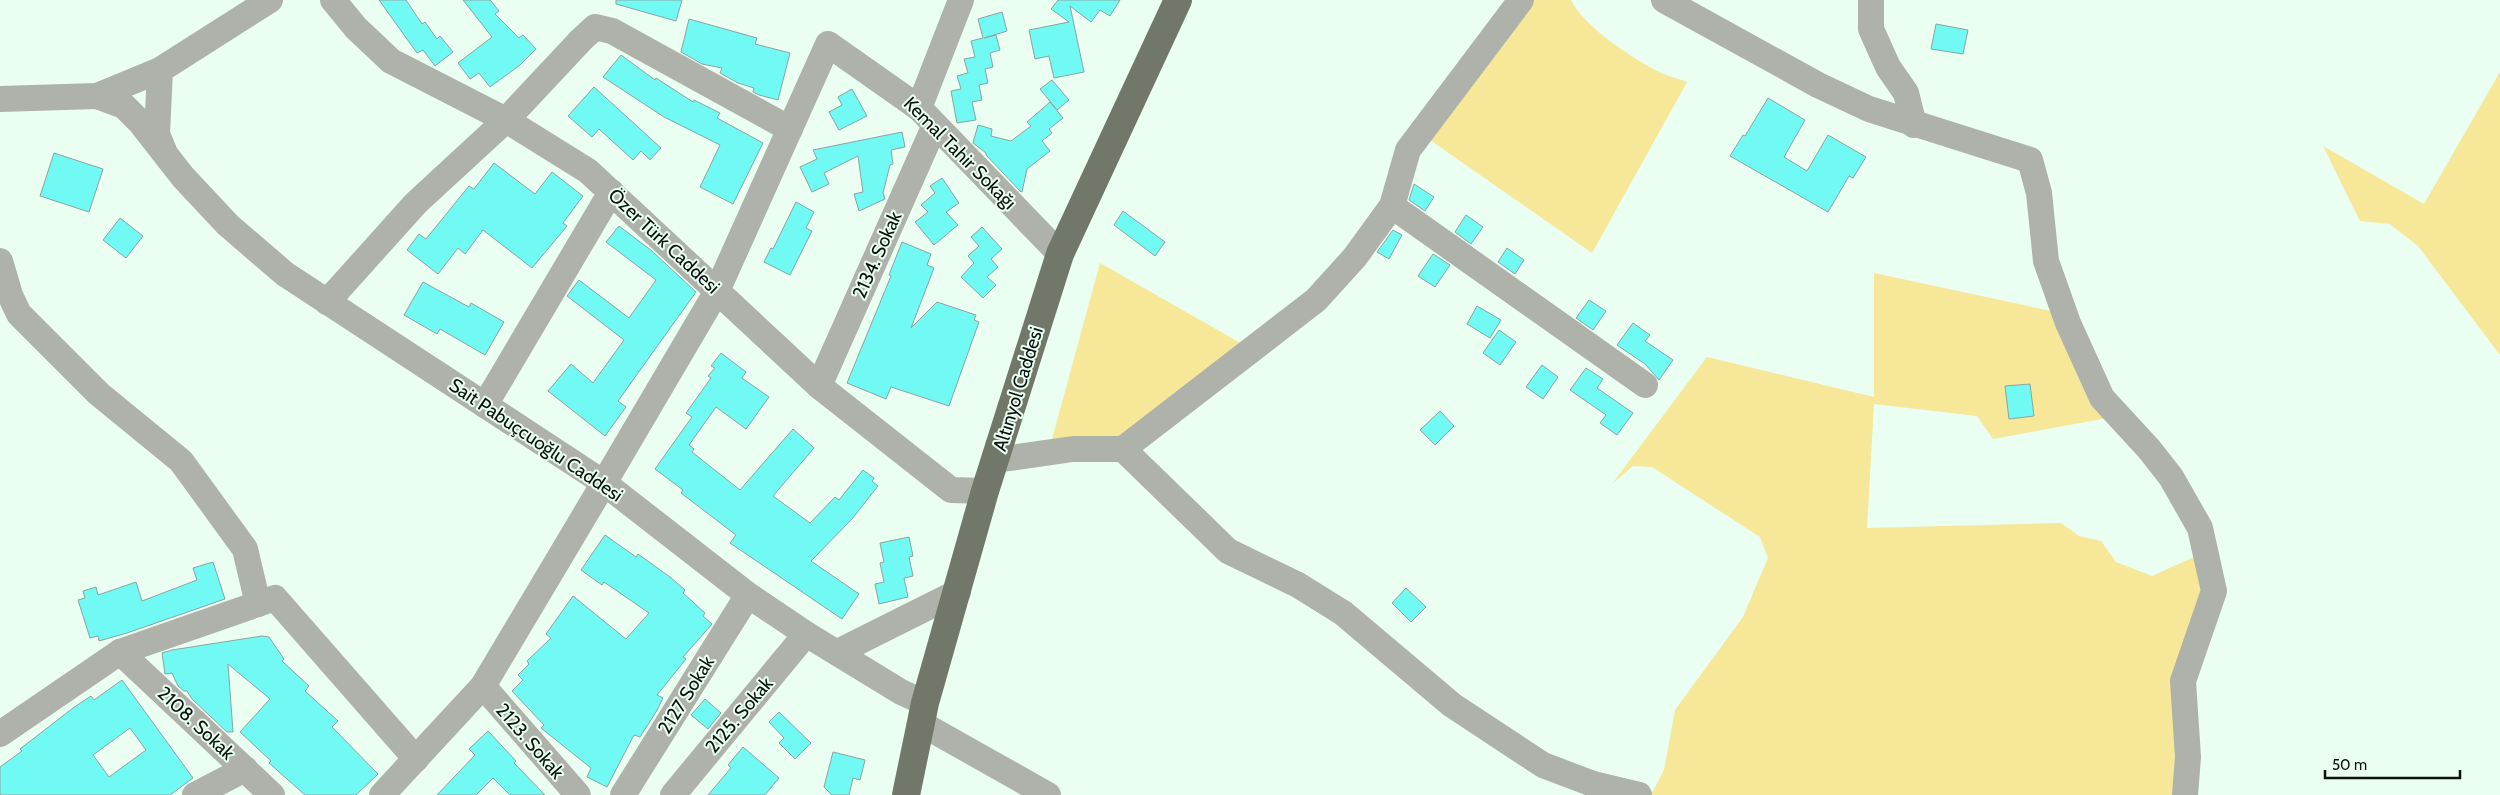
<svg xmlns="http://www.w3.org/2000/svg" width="2500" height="795" font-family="Cabin,sans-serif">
<rect width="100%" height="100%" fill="#eafef2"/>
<g fill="#f6e799">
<path d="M1530,0H1571C1584,27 1631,57 1657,71C1666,76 1677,78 1687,82L1592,253L1420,133Z"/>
<polygon points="2500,72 2500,355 2418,246 2390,224 2360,221 2323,146 2424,204"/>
<polygon points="1100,263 1251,349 1123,449 1048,454"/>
<polygon points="1874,273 2065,314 2117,413 2102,419 1993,439 1977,416 1874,404 1867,528 2061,523 2079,536 2101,541 2116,562 2152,576 2205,552 2202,623 2185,795 1651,795 1664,770 1675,710 1743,617 1768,558 1760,537 1652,467 1633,466 1612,484 1707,357 1874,397"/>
</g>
<g fill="#71faf4" stroke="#8ca3a1" fill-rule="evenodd">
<polygon points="379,0 406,0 422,24 425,22 437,39 440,36 453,52 435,66 423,50 417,53"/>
<polygon points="463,0 490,0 499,11 495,14 519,38 523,35 536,49 520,65 490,87 479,73 470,79 458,63 492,37"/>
<polygon points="616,0 682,0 676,21 616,4"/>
<polygon points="1058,0 1120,0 1110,16 1100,10 1091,22 1070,6 1084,72 1054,78 1049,56 1035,59 1029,30 1069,22 1051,9"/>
<polygon points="1002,12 1007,31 984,38 996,35 1000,50 990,53 993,67 985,69 988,83 979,85 982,100 972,102 976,120 957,123 951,91 961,89 957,76 968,73 964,59 975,57 971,41 983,38 978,19"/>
<polygon points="689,19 757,38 755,44 790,53 778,100 759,95 753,92 754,88 738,83 720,73 722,68 702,64 681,52"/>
<polygon points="1936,24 1968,30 1963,54 1931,49"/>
<polygon points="621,55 655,80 656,78 693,102 694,100 720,113 717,118 763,143 733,204 700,187 720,145 664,117 603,77"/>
<polygon points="1052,80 1069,100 1057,110 1040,89"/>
<polygon points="594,87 661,148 650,160 641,151 633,160 599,129 592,137 568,116"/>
<polygon points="852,89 867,116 839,130 829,112 842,105 838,97"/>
<polygon points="1768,98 1805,120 1784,157 1807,171 1828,135 1866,157 1853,178 1849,176 1828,212 1730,156 1743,135 1745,136"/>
<polygon points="1050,102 1063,118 1049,129 1052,133 1042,141 1050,151 1027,169 1022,192 1020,191 986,155 986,153 973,143 978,125 992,129 991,136 1011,141 1031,126 1027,122"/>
<polygon points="902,132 905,147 891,150 893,164 890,165 883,193 885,199 859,211 854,194 863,192 858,156 824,173 829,184 812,192 800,167 817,159 813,150"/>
<polygon points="54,153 103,169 89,212 40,196"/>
<polygon points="494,163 535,194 552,172 583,196 563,223 567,226 532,268 483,230 465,254 458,248 438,274 407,250 419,234 426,239 469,186 474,189"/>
<polygon points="942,178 959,203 946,212 958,225 934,245 915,222 928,212 921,205 935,193 930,186"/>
<polygon points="1414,184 1434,197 1425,211 1409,200"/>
<polygon points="796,202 814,212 806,228 812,231 790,275 764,262 771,248 773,249"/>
<polygon points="1123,211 1165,242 1155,256 1114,225"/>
<polygon points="1466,215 1483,227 1471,244 1455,232"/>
<polygon points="120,218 143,236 126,258 103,240"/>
<polygon points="619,226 652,251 696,292 618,401 626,407 605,436 548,391 571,364 593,383 624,340 567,296 579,280 629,318 656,280 606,242"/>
<polygon points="982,227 1002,249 991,259 998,267 987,277 996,285 983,298 961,277 974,263 968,256 979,246 971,237"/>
<polygon points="1393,230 1402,235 1389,259 1377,252"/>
<polygon points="902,242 931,254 927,265 934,268 911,328 937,302 976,315 974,320 979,322 949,406 891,387 886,399 847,383 891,276 889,275"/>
<polygon points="1507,248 1524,260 1515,274 1498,262"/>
<polygon points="1433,254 1450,265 1435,287 1418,276"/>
<polygon points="423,282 469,307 471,303 504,322 485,355 440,329 437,334 404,315"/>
<polygon points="1589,300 1606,311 1593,330 1576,318"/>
<polygon points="1477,306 1501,320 1490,338 1467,324"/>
<polygon points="1633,323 1650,335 1645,341 1673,360 1659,380 1645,364 1617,345"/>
<polygon points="1499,330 1516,342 1500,365 1483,353"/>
<polygon points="721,353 746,372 742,378 769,397 746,429 716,407 689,445 694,449 692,452 740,490 793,429 814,448 773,496 810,523 835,497 839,500 863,470 874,478 872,481 878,486 852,519 811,561 859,594 842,619 730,543 736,535 681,493 683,490 655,469 692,417 686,413 711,378 708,376 715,368 711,366"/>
<polygon points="1542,365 1558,377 1543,399 1526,387"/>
<polygon points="1586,368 1603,379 1597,388 1633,413 1617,435 1600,423 1606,415 1570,390"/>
<polygon points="2030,384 2034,416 2009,419 2005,386"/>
<polygon points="1440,411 1454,426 1435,445 1420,430"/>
<polygon points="605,535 636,557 638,554 670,577 685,590 683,593 705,613 703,616 712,624 683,657 686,659 657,695 663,698 656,712 640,737 634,735 607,787 587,777 591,768 541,728 544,725 512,691 523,680 518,675 529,664 527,661 551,638 546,634 573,596 626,639 649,613 604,582 602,585 581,570"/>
<polygon points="909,537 913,556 909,557 913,576 904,578 908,597 879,604 875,584 884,582 880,563 884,562 880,543"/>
<polygon points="213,562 225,599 127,633 99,641 98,636 90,638 78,600 85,598 83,591 96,587 98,595 136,582 142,601 197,580 193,568"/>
<polygon points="1406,588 1426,607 1411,622 1392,603"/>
<polygon points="262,636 269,637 284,659 282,661 309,686 305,691 338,721 332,727 378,774 356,795 305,795 269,763 271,761 240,732 270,699 228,664 233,732 227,732 192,699 187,691 184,691 178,686 172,673 165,674 162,653 172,650"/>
<path d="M122,680L193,778L170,795H0V767L22,751L20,749L73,708L91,696L94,700ZM130,728L146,750L109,777L93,755Z"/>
<polygon points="705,699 721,713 708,729 691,715"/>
<polygon points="779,712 811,743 795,759 779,743 784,738 769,722"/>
<polygon points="488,731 516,761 514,763 545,795 510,795 493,778 476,795 437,795 475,755 469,749"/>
<polygon points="743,747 779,778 765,795 708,795 731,768 728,765"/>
<polygon points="833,752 865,760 860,780 853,778 849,795 832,795 824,787"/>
</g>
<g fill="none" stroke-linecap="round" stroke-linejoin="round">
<g stroke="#aeb2aa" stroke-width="26">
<polyline points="333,0 356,28 391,61 506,120 588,171 819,386 951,490 985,491"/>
<polyline points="1664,0 1818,85 1869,109 2030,160 2039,193 2046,261 2068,323 2102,398 2149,449 2171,477 2200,528 2214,591 2183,681 2188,757 2185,795"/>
<polyline points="1871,0 1871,29 1888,67 1906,93 1914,125"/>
<polyline points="160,70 157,134 164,151"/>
<polyline points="97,96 124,106 140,122 183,177 228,225 285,274 604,483 748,595 806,634 901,692 925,703"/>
<polyline points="0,99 97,96 160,70 270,0"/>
<polyline points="919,108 961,0"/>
<polyline points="1392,206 1645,385"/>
<polyline points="0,261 10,295 19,314 99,394 181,461 245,549 258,604"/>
<polyline points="327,302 416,203 506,120 581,40 595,27 612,31 790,129"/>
<polyline points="819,386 935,125"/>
<polyline points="485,405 611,192"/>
<polyline points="1123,449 1316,300 1355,257 1392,206 1408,150 1521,0"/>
<polyline points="995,460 1073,449 1123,449 1228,551 1298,585 1343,613 1452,705 1543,765 1593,784 1639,795"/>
<polyline points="120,652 272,795"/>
<polyline points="838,652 958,592"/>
<polyline points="483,686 578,795"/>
<polyline points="922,724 1048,795"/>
<polyline points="0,734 120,652 275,598 416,759"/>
<polyline points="195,795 245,769"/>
<polyline points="382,795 483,686 604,483 717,291 828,44 919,108 1060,254"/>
<polyline points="623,795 748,595"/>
<polyline points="673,795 806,634"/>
</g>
<polyline stroke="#71786a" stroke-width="28" points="906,795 925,703 985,491 1060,254 1178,0"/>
</g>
<g text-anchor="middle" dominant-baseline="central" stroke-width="4" stroke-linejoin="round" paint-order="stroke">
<g font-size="19" fill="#0b120e" stroke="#eafef2">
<text transform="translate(960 153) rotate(45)">Kemal Tahir Sokağı</text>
<text transform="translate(664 241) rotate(43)">Özer Türk Caddesi</text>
<text transform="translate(877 255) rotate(-66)">2134. Sokak</text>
<text transform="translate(1018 389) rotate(-73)">Altınyol Caddesi</text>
<text transform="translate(536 440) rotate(34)">Sait Pabuçcuoğlu Caddesi</text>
<text transform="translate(686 695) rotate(-58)">2127 Sokak</text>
<text transform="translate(739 715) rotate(-50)">2125. Sokak</text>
<text transform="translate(196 723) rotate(43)">2108. Sokak</text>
<text transform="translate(530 741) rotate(49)">2123. Sokak</text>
</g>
</g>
<path d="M2325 770v8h135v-8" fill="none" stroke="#0b120e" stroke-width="2.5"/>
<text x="2332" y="770" font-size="15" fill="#0b120e" stroke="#eafef2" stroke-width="4" paint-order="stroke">50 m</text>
</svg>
